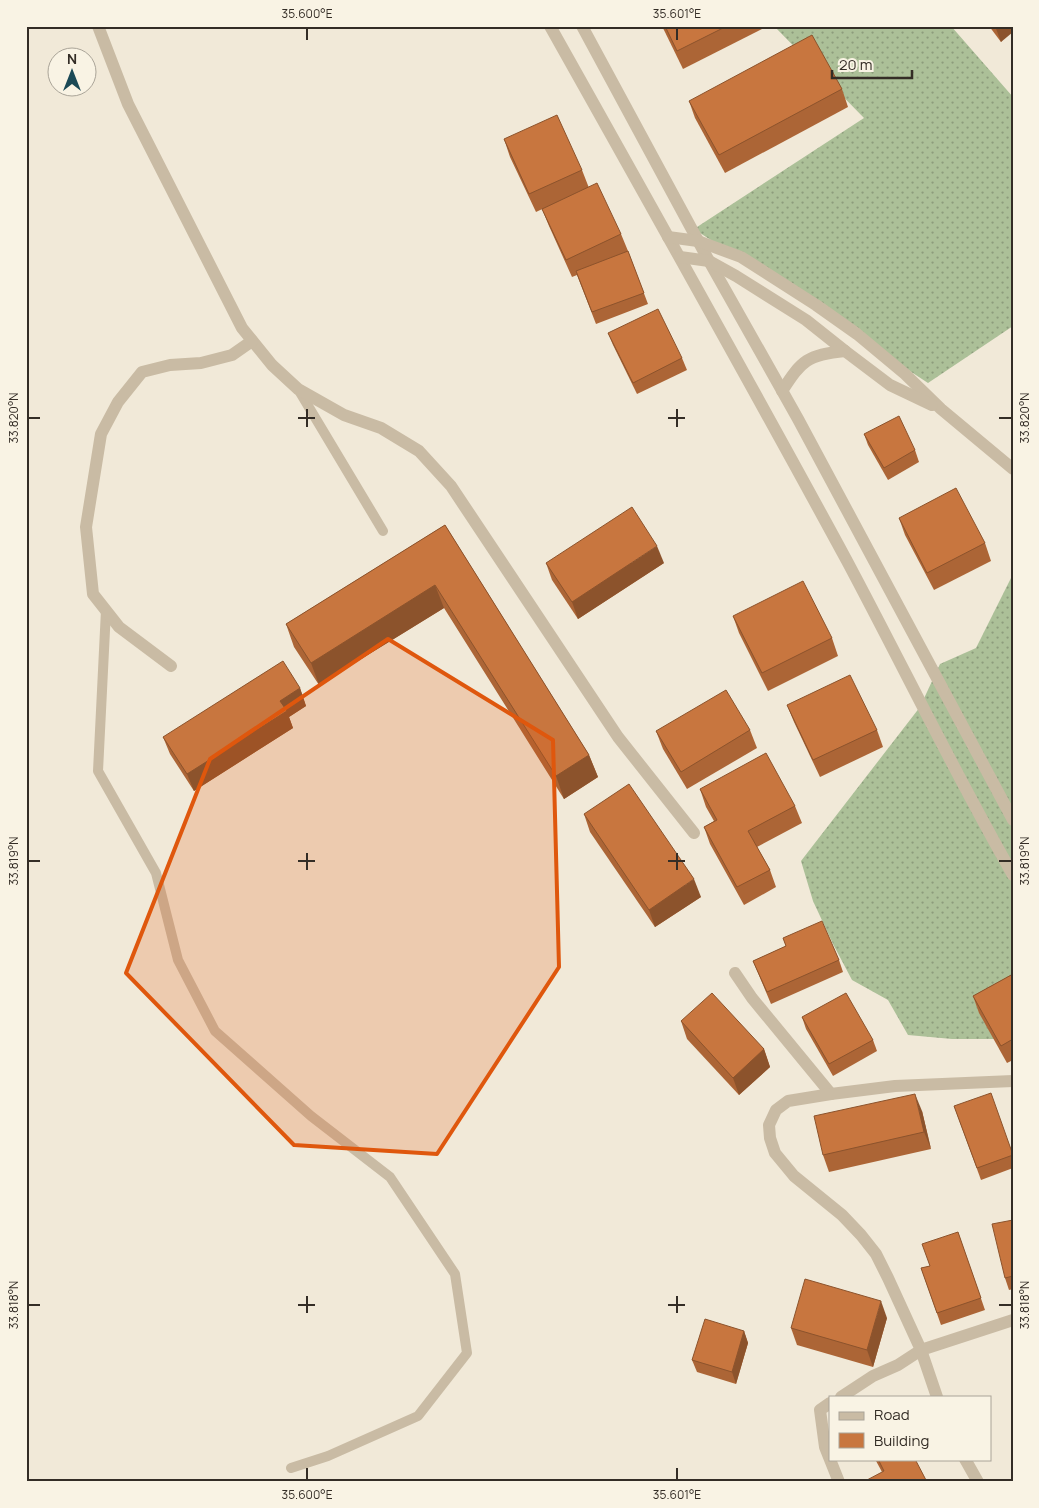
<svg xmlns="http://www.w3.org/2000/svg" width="1039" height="1508" font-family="Manrope,sans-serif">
<defs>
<pattern id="grass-dots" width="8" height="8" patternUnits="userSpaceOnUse" patternTransform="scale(1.25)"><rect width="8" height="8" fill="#acc098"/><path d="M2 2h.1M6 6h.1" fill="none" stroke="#8d9c7c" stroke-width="1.8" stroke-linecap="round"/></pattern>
</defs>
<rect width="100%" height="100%" fill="#f1e9d8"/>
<g fill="url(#grass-dots)">
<polygon points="774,26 951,26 1013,97 1013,326 928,383 694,229 864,118"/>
<polygon points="1013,574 1013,1026 996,1039 952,1039 908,1035 888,1000 852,980 833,944 813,901 801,861 920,707 940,664 976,648"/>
</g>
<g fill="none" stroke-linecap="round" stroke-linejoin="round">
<g stroke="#c9bba4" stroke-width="10">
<polyline points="298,389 383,531"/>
<polyline points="106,610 98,771 156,873 178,960 215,1031 311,1116 390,1177 455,1274 467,1353 418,1416 328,1456 291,1468"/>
</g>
<g stroke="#c9bba4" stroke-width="12">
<polyline points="98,26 128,104 242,328 272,365 298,389 344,415 381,428 419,451 451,486 618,737 694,833"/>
<path d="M550,26C650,204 750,382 847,561C903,666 954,772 1013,875"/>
<polyline points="582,26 709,261 798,419 1013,820"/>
<polyline points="668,237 698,241 741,257 816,305 857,334 905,374 941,409 1013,469"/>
<polyline points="680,257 709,261 736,276 806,320 845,351 890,385 932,405"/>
<path d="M782,391C802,360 807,355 845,351"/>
<polyline points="171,666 119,627 93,594 86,527 101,434 118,402 142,372 170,365 201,363 232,355 252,341"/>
<polyline points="735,973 752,998 831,1094"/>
<polyline points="841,1397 873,1376 898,1365 921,1350 888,1278 876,1254 861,1235 842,1215 794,1176 775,1153 770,1138 769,1125 776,1110 788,1101 831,1094 895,1086 1013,1081"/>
<polyline points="937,1397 921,1350 1013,1320"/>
<polyline points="830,1403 820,1410 825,1447 839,1482"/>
<polyline points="965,1459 978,1482"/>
</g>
</g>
<g fill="#ac6536">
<polygon points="662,26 768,26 683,69"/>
<polygon points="989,26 1013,26 1001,42"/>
<polygon points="842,89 848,107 725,173 695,118 689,101"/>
<polygon points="504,139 582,170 589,188 621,234 628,251 622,254 628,251 648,304 596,324 577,275 572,277 549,226 542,209 561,200 536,212 510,157"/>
<polygon points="608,333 682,358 687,370 637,394 613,345"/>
<polygon points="864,434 915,450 919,462 888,480 868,445"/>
<polygon points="899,518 985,543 991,561 934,590 905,535"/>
<polygon points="445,525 589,755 598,777 564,799 444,608 319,685 294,647 286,624"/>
<polygon points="546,563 664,563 578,619 552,580"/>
<polygon points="733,616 832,638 838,656 768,691 739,633"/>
<polygon points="300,688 306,706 289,717 293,728 194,791 170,754 163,737"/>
<polygon points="787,705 877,730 883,747 820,777 794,722"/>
<polygon points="750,730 757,748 687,789 663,749 656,731"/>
<polygon points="700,789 795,806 802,823 757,847 770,870 776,887 744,905 710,844 704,827 714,821 706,807"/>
<polygon points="584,814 701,897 655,927 590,832"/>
<polygon points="783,938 839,960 843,972 771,1004 753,961 786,946"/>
<polygon points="1013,974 1013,1060 1007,1063 979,1013 973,996"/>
<polygon points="802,1017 873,1040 877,1051 833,1076 806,1029"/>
<polygon points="681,1021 764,1049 770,1067 739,1095 687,1039"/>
<polygon points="954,1106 1013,1153 1013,1168 981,1180"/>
<polygon points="922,1111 931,1149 829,1172 823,1155"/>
<polygon points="1013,1220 1013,1289 1009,1290 1005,1278"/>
<polygon points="958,1232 985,1310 941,1325 921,1268 930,1266"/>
<polygon points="887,1318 873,1367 797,1345 791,1328"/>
<polygon points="744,1331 748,1343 736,1384 697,1372 692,1360"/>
<polygon points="875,1459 915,1459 882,1472"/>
</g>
<g fill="#8c532c">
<polygon points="995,26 1013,26 1013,32 1001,42"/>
<polygon points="657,546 664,563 578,619 572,602"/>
<polygon points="435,585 444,608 319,685 311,663"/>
<polygon points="300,688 306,706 289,717 293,728 194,791 187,774 280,701"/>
<polygon points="589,755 598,777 564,799 556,776"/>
<polygon points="694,879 701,897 655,927 649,910"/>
<polygon points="764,1049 770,1067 739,1095 733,1078"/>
<polygon points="915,1094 922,1111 931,1149 924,1132"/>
<polygon points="881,1301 887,1318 873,1367 867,1350"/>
<polygon points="744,1331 748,1343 736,1384 732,1372"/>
</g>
<g fill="#c8763f" stroke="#8c532c">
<polygon points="665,26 727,26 677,51"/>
<polygon points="812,35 842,89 719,155 689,101"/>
<polygon points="557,115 582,170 529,194 504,139"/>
<polygon points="597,183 621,234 566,260 542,209"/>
<polygon points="628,251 644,293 592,312 576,271"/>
<polygon points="658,309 682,358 633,383 608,333"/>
<polygon points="899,416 915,450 884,468 864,434"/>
<polygon points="956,488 985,543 927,573 899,518"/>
<polygon points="632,507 657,546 572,602 546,563"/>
<polygon points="445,525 589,755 556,776 435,585 311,663 286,624"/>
<polygon points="803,581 832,638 762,673 733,616"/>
<polygon points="283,661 300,688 280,701 287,711 187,774 163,737"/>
<polygon points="850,675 877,730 813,760 787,705"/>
<polygon points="726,690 750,730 681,772 656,731"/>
<polygon points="766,753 795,806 748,831 770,870 737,887 704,827 717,820 700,789"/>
<polygon points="629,784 694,879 649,910 584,814"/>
<polygon points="822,921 839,960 767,992 753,961 786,946 783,938"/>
<polygon points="1013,974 1013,1039 1001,1046 973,996"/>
<polygon points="712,993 764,1049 733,1078 681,1021"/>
<polygon points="846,993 873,1040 829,1064 802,1017"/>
<polygon points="991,1093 1013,1155 977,1168 954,1106"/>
<polygon points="915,1094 924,1132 823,1155 814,1116"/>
<polygon points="1013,1220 1013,1276 1005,1278 992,1224"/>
<polygon points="958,1232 981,1298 937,1313 921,1268 930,1266 922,1244"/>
<polygon points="805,1279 881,1301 867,1350 791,1328"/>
<polygon points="705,1319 744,1331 732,1372 692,1360"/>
<polygon points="878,1459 915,1459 927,1482 867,1482 867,1480 884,1471"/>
</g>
<path fill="#df570d" fill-opacity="0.2" stroke="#df570d" stroke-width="4" stroke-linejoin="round" d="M388,639L553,740L559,967L437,1154L294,1145L126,973L210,759Z"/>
<path fill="none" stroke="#342d26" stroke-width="2" d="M307,28V40M677,28V40M307,409V427M677,409V427M28,418H40M298,418H315M668,418H685M999,418H1012M307,853V870M677,853V870M28,861H40M298,861H315M668,861H685M999,861H1012M307,1296V1313M677,1296V1313M28,1305H40M298,1305H315M668,1305H685M999,1305H1012M307,1468V1480M677,1468V1480"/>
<rect width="1039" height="1508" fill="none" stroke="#f9f3e4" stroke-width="55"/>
<rect x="829" y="1396" width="162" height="65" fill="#f9f3e4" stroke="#aaa498"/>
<rect x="839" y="1412" width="25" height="8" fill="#c9bba4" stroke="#aaa498"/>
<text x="874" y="1420" font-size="15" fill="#342d26">Road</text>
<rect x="839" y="1433" width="25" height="15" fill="#c8763f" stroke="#aaa498"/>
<text x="874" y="1446" font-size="15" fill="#342d26">Building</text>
<g transform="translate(72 72)"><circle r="24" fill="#f9f3e4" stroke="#aaa498"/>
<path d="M0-4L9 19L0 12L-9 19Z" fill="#1b4956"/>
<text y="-8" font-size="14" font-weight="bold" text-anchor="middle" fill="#342d26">N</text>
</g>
<path d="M832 70v8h80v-8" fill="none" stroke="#342d26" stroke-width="2.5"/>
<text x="839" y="70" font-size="15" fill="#342d26" stroke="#f9f3e4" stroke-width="4" paint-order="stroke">20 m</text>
<rect x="28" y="28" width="984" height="1452" fill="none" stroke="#342d26" stroke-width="2"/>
<g font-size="12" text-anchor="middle" fill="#342d26">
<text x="307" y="18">35.600°E</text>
<text x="677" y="18">35.601°E</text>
<text transform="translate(14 418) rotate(-90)" y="4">33.820°N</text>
<text transform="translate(1025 418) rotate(-90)" y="4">33.820°N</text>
<text transform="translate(14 861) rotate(-90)" y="4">33.819°N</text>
<text transform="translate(1025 861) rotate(-90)" y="4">33.819°N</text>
<text transform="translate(14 1305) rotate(-90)" y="4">33.818°N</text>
<text transform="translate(1025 1305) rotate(-90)" y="4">33.818°N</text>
<text x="307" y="1499">35.600°E</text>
<text x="677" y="1499">35.601°E</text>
</g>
</svg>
